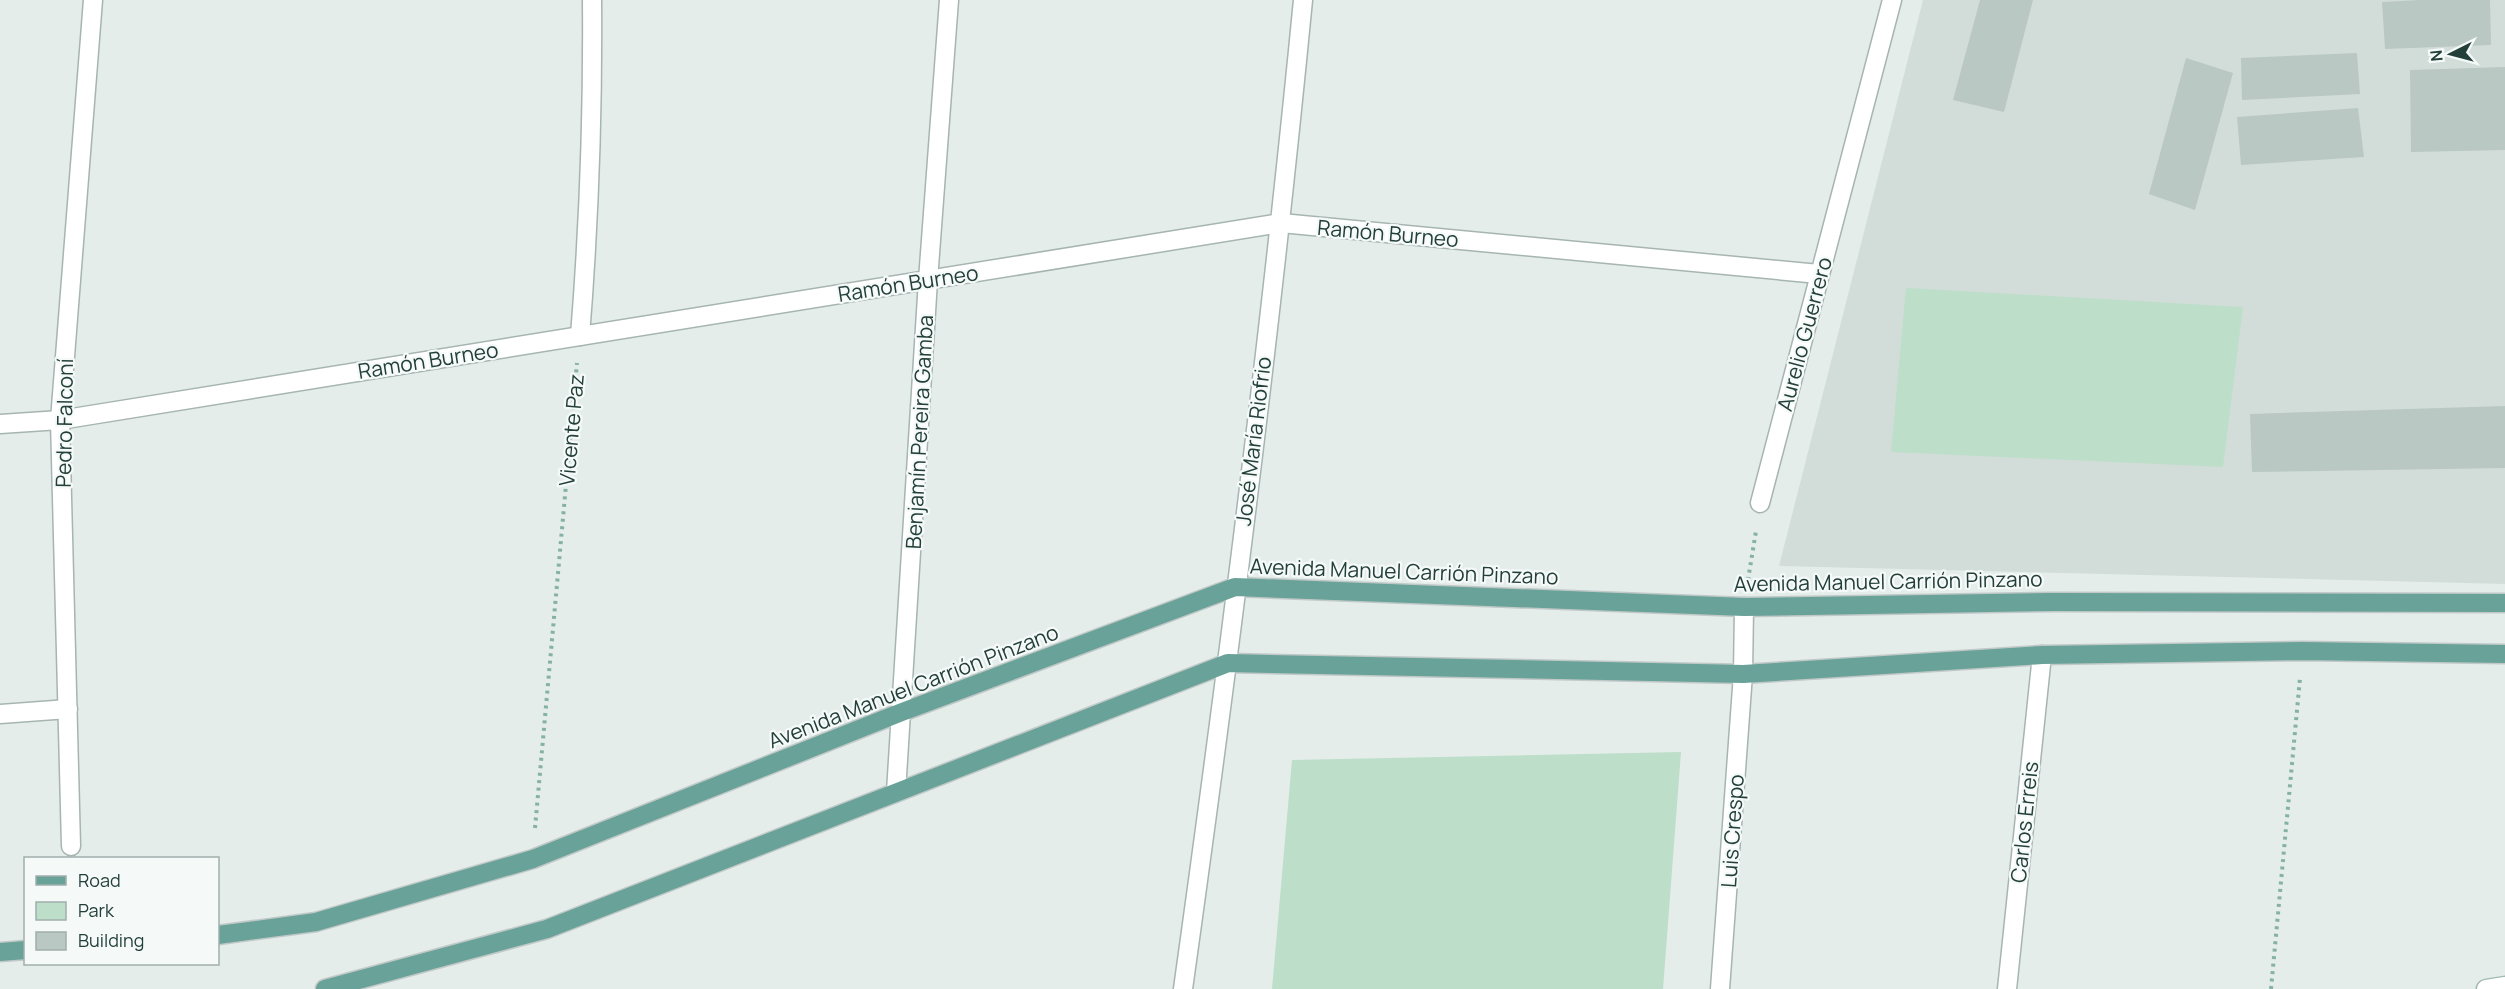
<svg xmlns="http://www.w3.org/2000/svg" width="2505" height="989" font-family="Manrope,sans-serif">
<rect width="100%" height="100%" fill="#e4edea"/>
<polygon fill="#d2ddd9" points="1923,0 2505,0 2505,584 1779,566"/>
<g fill="#bddec9">
<polygon points="1906,288 2243,307 2223,467 1891,452"/>
<polygon points="1681,752 1663,989 1272,989 1292,760"/>
</g>
<g fill="#b9c8c3">
<polygon points="1980,0 2033,0 2004,112 1953,100"/>
<polygon points="2420,0 2490,0 2491,45 2385,49 2382,2"/>
<polygon points="2357,53 2360,94 2242,100 2241,58"/>
<polygon points="2186,58 2233,73 2195,210 2149,194"/>
<polygon points="2505,67 2505,150 2411,152 2410,70"/>
<polygon points="2358,108 2364,157 2241,165 2237,117"/>
<polygon points="2505,406 2505,468 2252,472 2250,414"/>
</g>
<g fill="none" stroke-linecap="round" stroke-linejoin="round">
<defs>
<g id="street">
<path d="M580,336C589,224 593,112 592,0"/>
<polyline points="0,424 60,420 1281,223 1819,274"/>
<polyline points="1760,503 1892,0"/>
<polyline points="0,714 68,709"/>
<polyline points="896,792 928,280 949,0"/>
<polyline points="71,846 60,420 93,0"/>
<path d="M1183,989C1229,660 1271,331 1303,0"/>
<polyline points="1720,989 1743,674 1744,607"/>
<polyline points="2007,989 2042,655"/>
</g>
<polyline id="secondary" points="2486,989 2505,986"/>
<g id="primary">
<polyline points="218,935 316,922 533,859 902,712 1235,587 1744,607 2053,602 2505,603"/>
<polyline points="0,952 26,950"/>
<polyline points="325,989 547,929 1228,663 1743,674 2042,655 2302,651 2505,654"/>
</g>
</defs>
<use href="#street" stroke="#a6b5b2" stroke-width="21"/>
<use href="#secondary" stroke="#a2b9b3" stroke-width="21"/>
<use href="#primary" stroke="#c1c9c8" stroke-width="21"/>
<g stroke="#85b1a6" stroke-width="4" stroke-dasharray="3 4.5" stroke-linecap="butt">
<polyline points="1748,580 1756,531"/>
<polyline points="535,828 577,363"/>
<polyline points="2271,989 2300,678"/>
</g>
<use href="#street" stroke="#fff" stroke-width="18"/>
<use href="#secondary" stroke="#fff" stroke-width="18"/>
<use href="#primary" stroke="#69a298" stroke-width="18"/>
</g>
<g text-anchor="middle" dominant-baseline="central" stroke-width="4.5" stroke-linejoin="round" paint-order="stroke">
<g font-size="21" fill="#233f3a" stroke="#f5faf8">
<text transform="translate(1388 233) rotate(5)">Ramón Burneo</text>
<text transform="translate(908 283) rotate(-9)">Ramón Burneo</text>
<text transform="translate(1804 334) rotate(-75)">Aurelio Guerrero</text>
<text transform="translate(428 360) rotate(-9)">Ramón Burneo</text>
<text transform="translate(64 423) rotate(-89)">Pedro Falconí</text>
<text transform="translate(571 430) rotate(-85)">Vicente Paz</text>
<text transform="translate(919 432) rotate(-87)">Benjamín Pereira Gamba</text>
<text transform="translate(1253 441) rotate(-83)">José María Riofrio</text>
<text transform="translate(1404 571) rotate(2)">Avenida Manuel Carrión Pinzano</text>
<text transform="translate(1888 581) rotate(-1)">Avenida Manuel Carrión Pinzano</text>
<text transform="translate(913 686) rotate(-21)">Avenida Manuel Carrión Pinzano</text>
<text transform="translate(2024 822) rotate(-84)">Carlos Erreis</text>
<text transform="translate(1732 831) rotate(-86)">Luis Crespo</text>
</g>
</g>
<rect x="24" y="857" width="195" height="108" fill="#f5faf8" stroke="#a1afac" stroke-width="1.5"/>
<rect x="36" y="876" width="30" height="9" fill="#69a298" stroke="#a1afac" stroke-width="1.5"/>
<text x="78" y="887" font-size="18" fill="#233f3a">Road</text>
<rect x="36" y="902" width="30" height="18" fill="#bddec9" stroke="#a1afac" stroke-width="1.5"/>
<text x="78" y="917" font-size="18" fill="#233f3a">Park</text>
<rect x="36" y="932" width="30" height="18" fill="#b9c8c3" stroke="#a1afac" stroke-width="1.5"/>
<text x="78" y="947" font-size="18" fill="#233f3a">Building</text>
<g transform="translate(2451 54) rotate(264)" stroke="#f5faf8" stroke-width="4.5" paint-order="stroke">
<path d="M0-4.5L10 22L0 15L-10 22Z" fill="#233f3a"/>
<text y="-9" font-size="16" font-weight="bold" text-anchor="middle" fill="#233f3a">N</text>
</g>
</svg>
